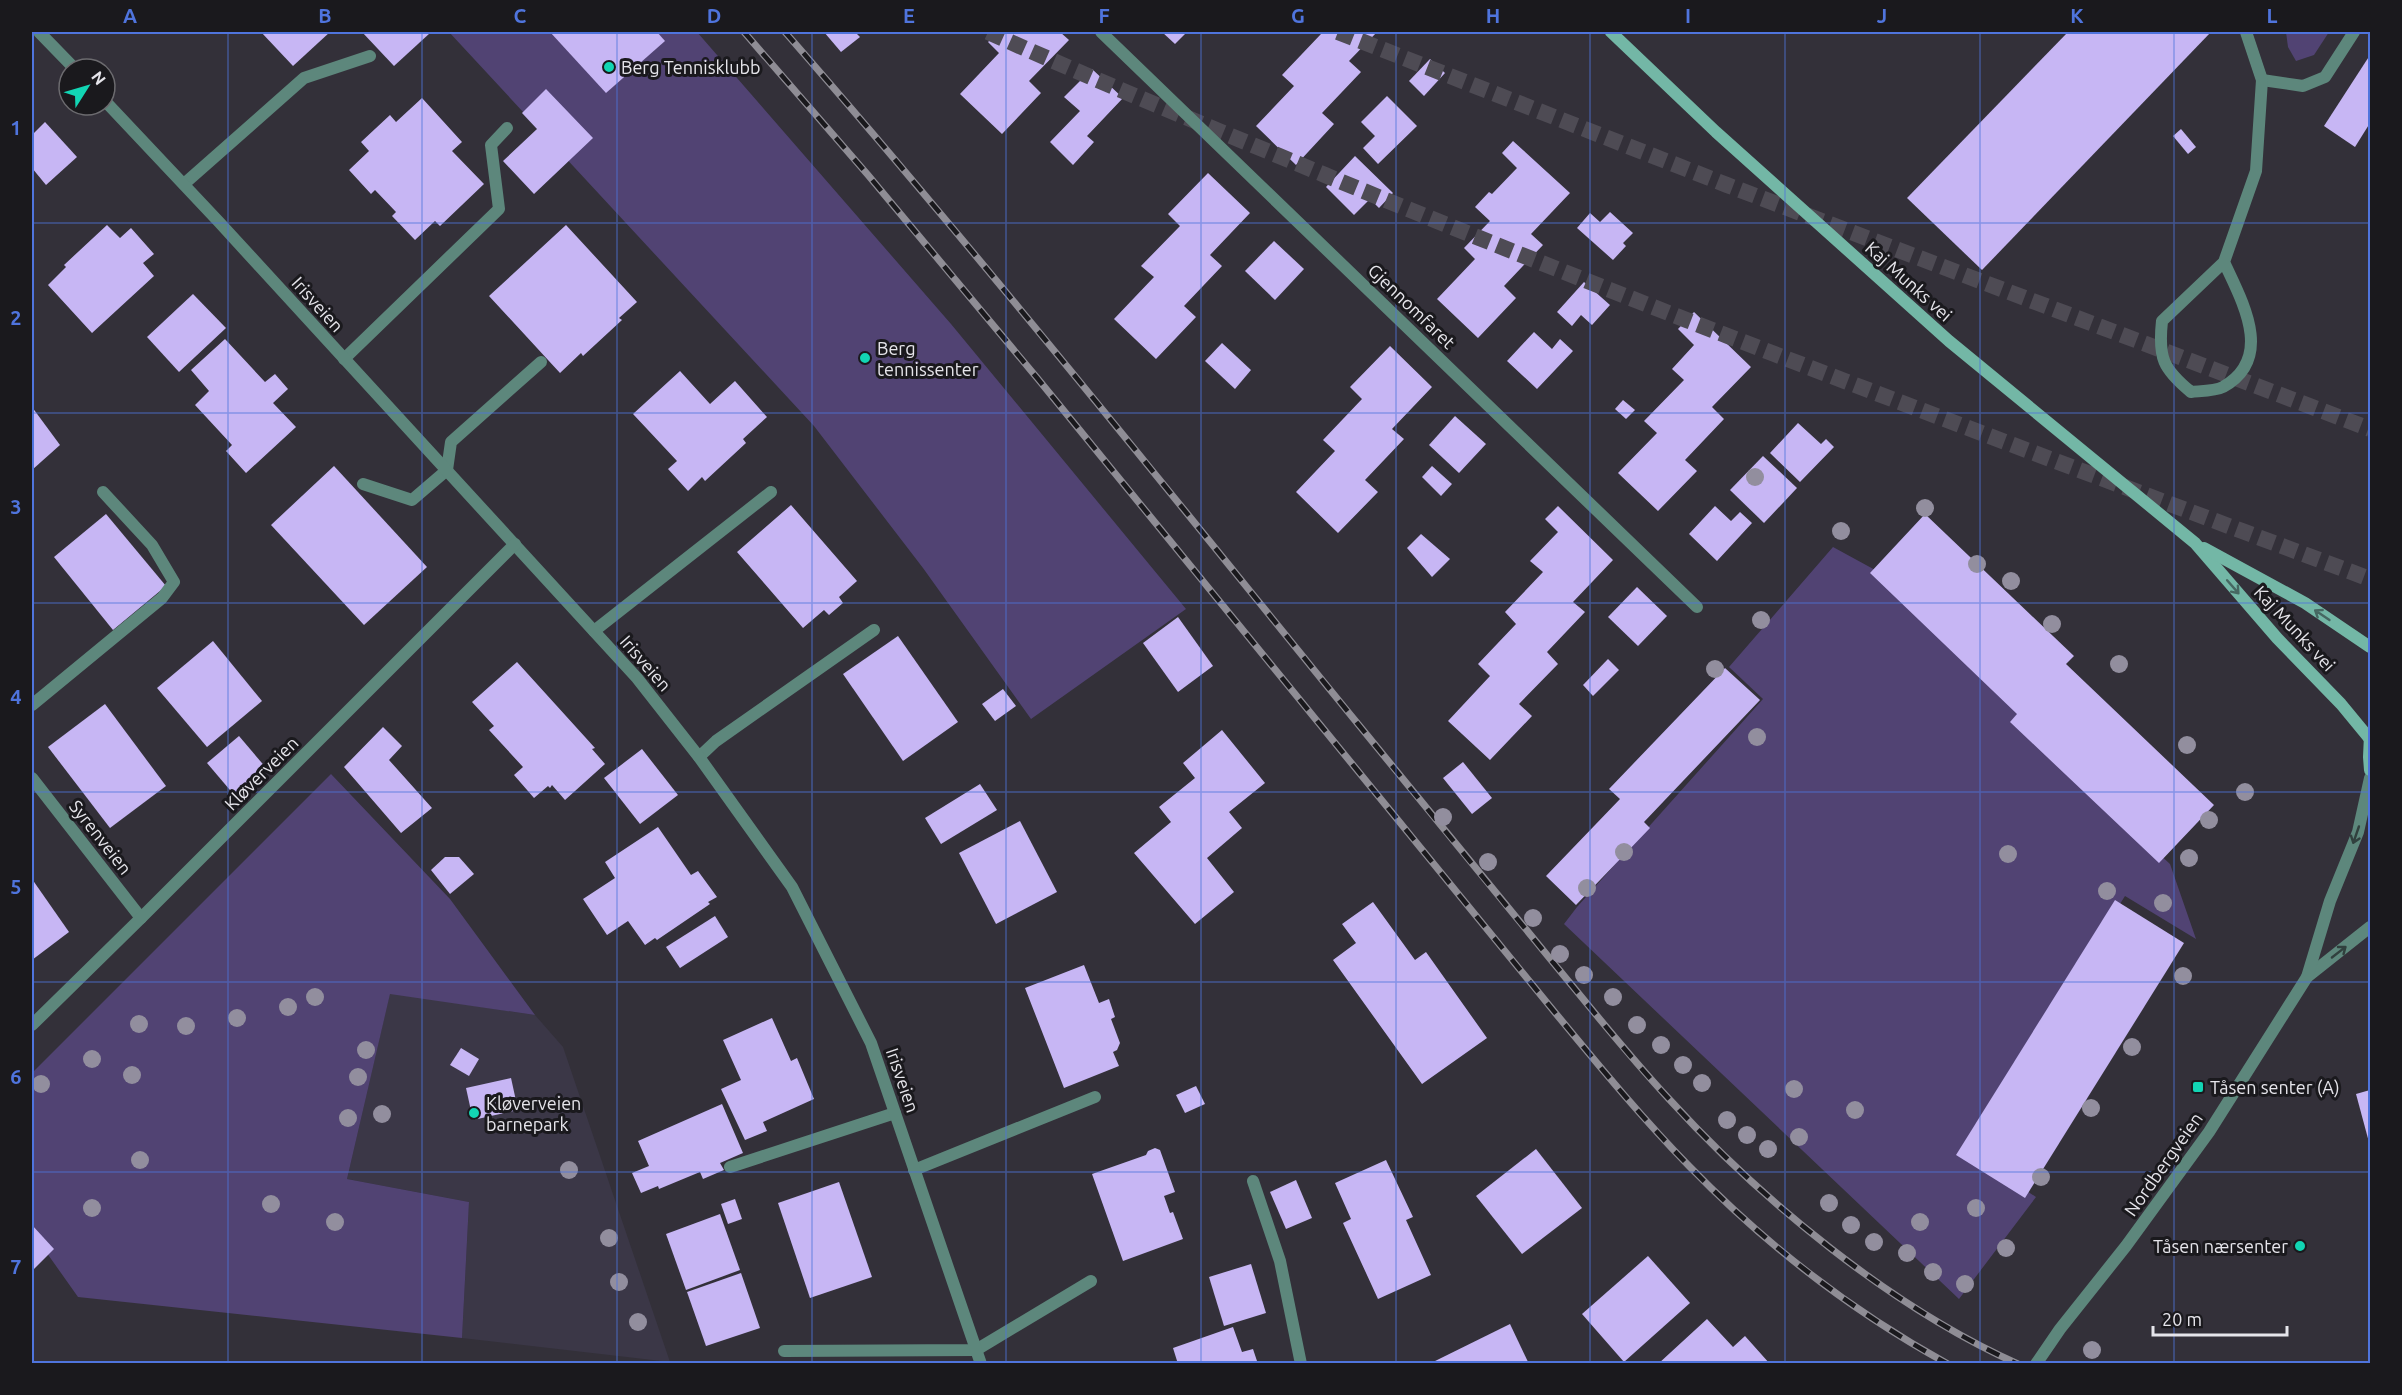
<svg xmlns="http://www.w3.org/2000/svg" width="2402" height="1395" font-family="Ubuntu,sans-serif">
<rect width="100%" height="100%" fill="#333039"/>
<polygon fill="#3b3747" points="390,993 535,1015 563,1047 670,1362 462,1338 469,1202 347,1179"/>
<g fill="#514373">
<polygon points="449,32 697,32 951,324 1186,609 1031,719 923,568 814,426"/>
<polygon points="2286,32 2329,32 2314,55 2296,61 2288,47"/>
<polygon points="1833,547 1877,571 2026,713 2017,722 2170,864 2196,939 2125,896 1965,1150 2036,1197 1959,1299 1564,924 1577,907 1763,699 1729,667"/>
<polygon points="331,774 450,899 535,1015 390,994 347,1179 469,1202 462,1338 78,1297 32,1232 32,1073"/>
</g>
<g fill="#c7b6f4">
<polygon points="261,32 330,32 293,66"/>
<polygon points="362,32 429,32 430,33 394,66"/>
<polygon points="550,32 657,32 665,41 606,93"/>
<polygon points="824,32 855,32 860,37 841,52"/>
<polygon points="998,32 1060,32 1069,40 1029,81 1041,93 1002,134 960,94 999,53 988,42"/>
<polygon points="1162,32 1187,32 1175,44"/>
<polygon points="1318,32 1377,32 1349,61 1361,72 1322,113 1334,124 1296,165 1256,126 1294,86 1282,75 1321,34"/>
<polygon points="2068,32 2211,32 1982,270 1907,198"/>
<polygon points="2370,55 2370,123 2355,147 2324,126"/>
<polygon points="1430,59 1445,73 1424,96 1409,81"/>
<polygon points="1092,69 1123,98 1087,136 1094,142 1073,165 1050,142 1080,111 1064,97"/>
<polygon points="546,89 593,138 534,194 503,161 537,129 522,113"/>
<polygon points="1387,96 1417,126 1378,164 1363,148 1375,136 1361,122"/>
<polygon points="422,98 462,142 452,151 484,184 440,226 435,221 415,240 392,216 396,212 375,190 371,194 349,170 369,151 361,142 390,115 396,122"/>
<polygon points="45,122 77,157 46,185 32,168 32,135"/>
<polygon points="2181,129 2196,147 2188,154 2173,136"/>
<polygon points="1513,141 1570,193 1531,234 1543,245 1504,286 1516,298 1478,338 1437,299 1475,259 1464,248 1490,221 1475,207 1489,192 1492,194 1517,168 1502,153"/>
<polygon points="1355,156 1393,193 1379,208 1370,199 1354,215 1326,187"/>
<polygon points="1208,173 1250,213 1210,255 1222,266 1184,306 1196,317 1156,359 1114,319 1154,277 1141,266 1180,226 1168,214"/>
<polygon points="1610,212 1633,233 1623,243 1626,246 1613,260 1577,228 1590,213 1600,222"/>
<polygon points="107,225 120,238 131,228 154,254 143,263 154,276 92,333 48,285 66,267 64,265"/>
<polygon points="566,225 637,302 619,318 622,320 583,356 581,353 560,373 489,296"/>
<polygon points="1274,241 1304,269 1275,300 1245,271"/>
<polygon points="1584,282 1610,305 1592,325 1581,315 1572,326 1557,312"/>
<polygon points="193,294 226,328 179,372 147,337"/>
<polygon points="1694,312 1751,367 1712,407 1724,419 1685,460 1697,471 1658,511 1618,473 1657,433 1644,421 1684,380 1672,369 1694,345 1678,329"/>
<polygon points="1534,332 1552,349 1560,339 1573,351 1537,389 1507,361"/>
<polygon points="225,339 265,382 275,374 288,389 273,403 296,427 246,473 226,451 232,445 195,405 209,391 191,370"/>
<polygon points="1222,343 1251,370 1235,389 1205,361"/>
<polygon points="1390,346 1432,387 1392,429 1404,439 1365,480 1378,492 1338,533 1296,492 1335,451 1323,440 1362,399 1350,387"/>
<polygon points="680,371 710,404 735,381 767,417 743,439 746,443 705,481 702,477 688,491 668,469 677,461 633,414"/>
<polygon points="1623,400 1635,410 1626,419 1615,409"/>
<polygon points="32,407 60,445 32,470"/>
<polygon points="1455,416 1486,444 1459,473 1429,445"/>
<polygon points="1798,423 1821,444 1826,439 1834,447 1800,482 1770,453"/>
<polygon points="1763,456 1797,488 1764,523 1730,490"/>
<polygon points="334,466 427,567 364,625 271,525"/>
<polygon points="1432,466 1452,484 1441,496 1422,477"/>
<polygon points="791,505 857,581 839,597 843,603 829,615 824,610 803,628 737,552"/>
<polygon points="1558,506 1613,560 1573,602 1585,612 1547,652 1558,664 1519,704 1532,716 1490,760 1448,721 1490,676 1478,664 1516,624 1505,612 1543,572 1530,561 1558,532 1545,519"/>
<polygon points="1715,506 1731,521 1740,512 1752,523 1717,561 1689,534"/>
<polygon points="106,514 166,586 113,630 54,557"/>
<polygon points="1925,514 2074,656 2066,664 2214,805 2159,863 2010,722 2017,714 1870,573"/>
<polygon points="1421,534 1450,559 1432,577 1407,548"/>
<polygon points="1637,587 1667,616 1638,646 1608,617"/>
<polygon points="1178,617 1213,666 1178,692 1143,643"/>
<polygon points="898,636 958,722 903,761 843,674"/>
<polygon points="213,641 262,701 207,747 157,688"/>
<polygon points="1608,659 1619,670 1593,696 1583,685"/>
<polygon points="517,662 595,748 592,749 605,764 565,800 552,785 550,788 548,786 534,798 514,775 523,767 489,730 494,726 472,702"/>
<polygon points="1725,668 1760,700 1644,822 1650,828 1576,905 1546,876 1620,799 1609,789"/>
<polygon points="1003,689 1016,706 995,721 982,704"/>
<polygon points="105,704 166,786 110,828 48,747"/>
<polygon points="383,727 402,746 389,760 432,808 401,833 344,767"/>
<polygon points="1222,730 1265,783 1229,812 1242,828 1207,858 1234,892 1195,924 1134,853 1171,822 1159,807 1195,778 1183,763"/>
<polygon points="239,736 267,769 235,796 207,763"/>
<polygon points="642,749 678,795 640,824 604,778"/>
<polygon points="1463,762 1492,798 1472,814 1443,778"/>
<polygon points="980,784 997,810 941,844 925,818"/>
<polygon points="1020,821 1057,892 996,924 959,853"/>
<polygon points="658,827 691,875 698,871 717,897 708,902 710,904 657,940 655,938 645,945 628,921 607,935 583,899 615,878 605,862"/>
<polygon points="445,857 459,857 474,874 450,894 431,870"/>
<polygon points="32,879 69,932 32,960"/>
<polygon points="2115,900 2184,943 2025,1198 1956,1155"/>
<polygon points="1373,902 1415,960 1426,952 1487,1038 1422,1084 1333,960 1356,943 1342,924"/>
<polygon points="715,916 728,937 680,968 666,947"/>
<polygon points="1084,965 1099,1003 1109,999 1115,1017 1111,1019 1120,1043 1117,1050 1113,1052 1119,1066 1064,1088 1025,988"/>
<polygon points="772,1018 791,1061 797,1058 814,1099 763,1122 767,1131 745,1140 721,1089 741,1080 723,1040"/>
<polygon points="461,1048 479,1059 469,1076 450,1065"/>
<polygon points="511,1078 518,1110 473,1120 466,1088"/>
<polygon points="1196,1086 1205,1104 1185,1113 1176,1095"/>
<polygon points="2370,1090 2370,1146 2356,1094"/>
<polygon points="722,1104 743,1153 720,1163 724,1170 703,1179 700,1172 659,1189 658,1186 641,1193 632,1173 649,1166 638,1141"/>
<polygon points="1155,1148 1160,1150 1175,1192 1164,1196 1170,1213 1173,1212 1183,1239 1123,1261 1092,1174 1146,1155 1148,1151"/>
<polygon points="1536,1149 1582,1208 1522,1254 1476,1196"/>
<polygon points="1386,1160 1413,1217 1406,1220 1431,1275 1378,1299 1343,1223 1351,1219 1335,1183"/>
<polygon points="1296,1180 1312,1218 1286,1229 1270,1192"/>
<polygon points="839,1182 872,1277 810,1298 778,1203"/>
<polygon points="735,1199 742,1219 728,1224 721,1204"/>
<polygon points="720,1214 740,1270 686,1290 666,1234"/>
<polygon points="32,1225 54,1249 32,1271"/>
<polygon points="1648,1256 1690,1303 1624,1362 1582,1314"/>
<polygon points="1251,1264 1266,1313 1224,1326 1209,1277"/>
<polygon points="741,1273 760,1328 706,1346 687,1292"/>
<polygon points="1707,1319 1733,1347 1745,1336 1770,1364 1658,1364"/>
<polygon points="1510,1324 1529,1364 1429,1364"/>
<polygon points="1233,1327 1242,1352 1253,1349 1258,1364 1178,1364 1173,1348"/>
</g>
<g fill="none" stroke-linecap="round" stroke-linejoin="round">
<g stroke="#4e4b54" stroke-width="16" stroke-dasharray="16 8" stroke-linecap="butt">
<path d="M988,32C1099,82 1212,128 1325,175C1670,318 2021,448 2370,579"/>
<polyline points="1338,32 1727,185 2370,429"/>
</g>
<g stroke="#5d877c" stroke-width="12">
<polyline points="2262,80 2303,86 2325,77 2354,32"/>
<polyline points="184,184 304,78 370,56"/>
<polyline points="344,359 499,209 491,145 507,128"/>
<polyline points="363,484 412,500 447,470 451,442 541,362"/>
<polyline points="594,631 771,492"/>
<polyline points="32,705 162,598 174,582 152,545 103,492"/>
<polyline points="699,757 716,741 874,630"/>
<polyline points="730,1167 895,1113"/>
<polyline points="914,1170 1095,1097"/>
<polyline points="784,1351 976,1350 1091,1281"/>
</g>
<g stroke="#5d877c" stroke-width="12">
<polyline points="39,32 75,69"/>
<polyline points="1101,32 1697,607"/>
<polyline points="105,101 219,222 637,678 699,757 792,887 871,1043 981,1364"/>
<path d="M2224,262C2242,301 2275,358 2223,387C2215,391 2200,391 2191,392C2163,369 2158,358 2162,321L2224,262L2256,171L2262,80L2246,32"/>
<polyline points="32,778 141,918"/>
<polyline points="32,1025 141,918 515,544"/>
<polyline points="1253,1181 1280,1261 1301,1364"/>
</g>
<g stroke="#5d877c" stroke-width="12">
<polyline points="2307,977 2370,927"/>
<polyline points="2036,1364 2060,1329 2126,1246 2209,1132 2307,977 2330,901 2358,832 2370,778"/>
</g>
<g stroke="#73b7a6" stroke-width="12">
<polyline points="1611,32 1716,132 1949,341 2195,543 2277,638 2341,704 2369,738"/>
<polyline points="2204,548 2305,603 2370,647"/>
<polyline points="2370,735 2369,757 2370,770"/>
</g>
<defs>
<g id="rail">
<path d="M744,32L868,175L1038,379L1557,1015C1600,1067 1642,1118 1689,1166C1764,1243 1853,1312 1948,1364"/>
<path d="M785,32C982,257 1169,492 1358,724C1424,805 1490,886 1556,966C1593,1011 1629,1056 1669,1099C1762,1201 1891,1307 2018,1364"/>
</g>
</defs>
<use href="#rail" stroke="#8f8d95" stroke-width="7"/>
<use href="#rail" stroke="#1a191d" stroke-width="4.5" stroke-dasharray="14" stroke-linecap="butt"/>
</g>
<g fill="#928e9e">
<circle cx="1755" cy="477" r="9"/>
<circle cx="1925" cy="508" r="9"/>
<circle cx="1841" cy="531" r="9"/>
<circle cx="1977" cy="564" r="9"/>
<circle cx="2011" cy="581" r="9"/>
<circle cx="1761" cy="620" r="9"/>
<circle cx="2052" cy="624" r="9"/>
<circle cx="2119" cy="664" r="9"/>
<circle cx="1715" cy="669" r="9"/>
<circle cx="1757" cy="737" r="9"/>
<circle cx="2187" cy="745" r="9"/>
<circle cx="2245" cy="792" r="9"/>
<circle cx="1443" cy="817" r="9"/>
<circle cx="2209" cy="820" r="9"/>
<circle cx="1624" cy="852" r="9"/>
<circle cx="2008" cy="854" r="9"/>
<circle cx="2189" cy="858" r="9"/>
<circle cx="1488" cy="862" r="9"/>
<circle cx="1587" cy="888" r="9"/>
<circle cx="2107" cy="891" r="9"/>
<circle cx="2163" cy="903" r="9"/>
<circle cx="1533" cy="918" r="9"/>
<circle cx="1560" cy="954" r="9"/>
<circle cx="1584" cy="975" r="9"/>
<circle cx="2183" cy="976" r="9"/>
<circle cx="315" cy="997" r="9"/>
<circle cx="1613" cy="997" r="9"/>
<circle cx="288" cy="1007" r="9"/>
<circle cx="237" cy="1018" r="9"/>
<circle cx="139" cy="1024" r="9"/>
<circle cx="1637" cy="1025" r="9"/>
<circle cx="186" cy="1026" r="9"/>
<circle cx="1661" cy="1045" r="9"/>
<circle cx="2132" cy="1047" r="9"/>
<circle cx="366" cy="1050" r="9"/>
<circle cx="92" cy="1059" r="9"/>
<circle cx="1683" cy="1065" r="9"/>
<circle cx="132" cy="1075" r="9"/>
<circle cx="358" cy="1077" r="9"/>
<circle cx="1702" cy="1083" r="9"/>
<circle cx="41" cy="1084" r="9"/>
<circle cx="1794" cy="1089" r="9"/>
<circle cx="2091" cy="1108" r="9"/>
<circle cx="1855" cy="1110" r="9"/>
<circle cx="382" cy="1114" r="9"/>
<circle cx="348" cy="1118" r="9"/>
<circle cx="1727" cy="1120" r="9"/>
<circle cx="1747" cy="1135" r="9"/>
<circle cx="1799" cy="1137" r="9"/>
<circle cx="1768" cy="1149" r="9"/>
<circle cx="140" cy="1160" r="9"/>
<circle cx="569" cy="1170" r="9"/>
<circle cx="2041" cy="1177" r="9"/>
<circle cx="1829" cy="1203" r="9"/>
<circle cx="271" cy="1204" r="9"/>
<circle cx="92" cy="1208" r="9"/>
<circle cx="1976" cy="1208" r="9"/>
<circle cx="335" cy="1222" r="9"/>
<circle cx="1920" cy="1222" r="9"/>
<circle cx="1851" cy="1225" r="9"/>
<circle cx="609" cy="1238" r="9"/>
<circle cx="1874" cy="1242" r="9"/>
<circle cx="2006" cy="1248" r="9"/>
<circle cx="1907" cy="1253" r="9"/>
<circle cx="1933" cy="1272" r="9"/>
<circle cx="619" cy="1282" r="9"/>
<circle cx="1965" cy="1284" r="9"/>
<circle cx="638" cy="1322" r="9"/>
<circle cx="2092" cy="1350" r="9"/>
</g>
<defs><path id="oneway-shaft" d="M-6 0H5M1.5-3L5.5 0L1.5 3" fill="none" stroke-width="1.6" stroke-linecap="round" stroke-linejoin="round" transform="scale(1.5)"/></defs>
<g stroke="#466862">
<use href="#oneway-shaft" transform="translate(2233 587) rotate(49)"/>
<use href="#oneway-shaft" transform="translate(2322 615) rotate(-146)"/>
</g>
<g stroke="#31403e">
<use href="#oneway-shaft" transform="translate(2356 835) rotate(109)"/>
<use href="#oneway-shaft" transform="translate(2339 952) rotate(-38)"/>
</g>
<path fill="none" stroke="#4f74dd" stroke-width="1.5" stroke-opacity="0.55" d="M228,32V1364M422,32V1364M617,32V1364M812,32V1364M1006,32V1364M1201,32V1364M1396,32V1364M1590,32V1364M1785,32V1364M1980,32V1364M2174,32V1364M32,223H2370M32,413H2370M32,603H2370M32,792H2370M32,982H2370M32,1172H2370"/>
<g fill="#12d5b4" stroke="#1a191d" stroke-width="2">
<circle cx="609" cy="67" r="6"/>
<circle cx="865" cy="358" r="6"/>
<rect x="2192" y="1081" width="12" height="12" rx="3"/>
<circle cx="474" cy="1113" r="6"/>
<circle cx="2300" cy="1246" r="6"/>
</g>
<g text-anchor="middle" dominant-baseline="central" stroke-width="6" stroke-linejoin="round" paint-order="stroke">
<g font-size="18" fill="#e6e5eb" stroke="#1a191d" text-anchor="start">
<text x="621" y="67">Berg Tennisklubb</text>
<text x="877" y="348">Berg<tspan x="877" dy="21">tennissenter</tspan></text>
<text x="2210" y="1087">Tåsen senter (A)</text>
<text x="486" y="1103">Kløverveien<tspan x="486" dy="21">barnepark</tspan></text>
<text x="2288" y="1246" text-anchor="end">Tåsen nærsenter</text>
</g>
<g font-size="18" fill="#e6e5eb" stroke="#1a191d">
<text transform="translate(1909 281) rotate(42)">Kaj Munks vei</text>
<text transform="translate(318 304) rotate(48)">Irisveien</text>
<text transform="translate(1412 306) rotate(44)">Gjennomfaret</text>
<text transform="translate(2295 628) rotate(47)">Kaj Munks vei</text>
<text transform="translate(646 663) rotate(49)">Irisveien</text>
<text transform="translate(261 773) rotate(-45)">Kløverveien</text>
<text transform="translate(101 837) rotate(52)">Syrenveien</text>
<text transform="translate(903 1080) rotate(71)">Irisveien</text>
<text transform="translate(2163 1164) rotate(-55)">Nordbergveien</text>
</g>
</g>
<rect width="2402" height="1395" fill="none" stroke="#1a191d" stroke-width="66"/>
<g transform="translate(87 87) rotate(53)"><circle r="28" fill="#1a191d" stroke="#6c6b6f" stroke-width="1.5"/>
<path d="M0-4.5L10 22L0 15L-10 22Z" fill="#12d5b4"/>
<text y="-9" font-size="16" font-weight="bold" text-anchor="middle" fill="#e6e5eb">N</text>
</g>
<path d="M2153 1326v9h134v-9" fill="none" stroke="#e6e5eb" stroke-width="3"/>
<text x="2162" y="1326" font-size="18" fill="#e6e5eb" stroke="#1a191d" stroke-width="4.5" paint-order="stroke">20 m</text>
<rect x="33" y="33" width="2336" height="1329" fill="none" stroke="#4f74dd" stroke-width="2"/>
<g font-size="20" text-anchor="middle" font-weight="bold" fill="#4f74dd">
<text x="130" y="23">A</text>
<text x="325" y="23">B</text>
<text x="520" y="23">C</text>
<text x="714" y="23">D</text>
<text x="909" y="23">E</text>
<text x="1104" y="23">F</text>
<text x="1298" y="23">G</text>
<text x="1493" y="23">H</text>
<text x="1688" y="23">I</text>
<text x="1882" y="23">J</text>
<text x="2077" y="23">K</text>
<text x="2272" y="23">L</text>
<text x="16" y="135">1</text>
<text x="16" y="325">2</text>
<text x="16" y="514">3</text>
<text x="16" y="704">4</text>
<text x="16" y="894">5</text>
<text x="16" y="1084">6</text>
<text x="16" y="1274">7</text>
</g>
</svg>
